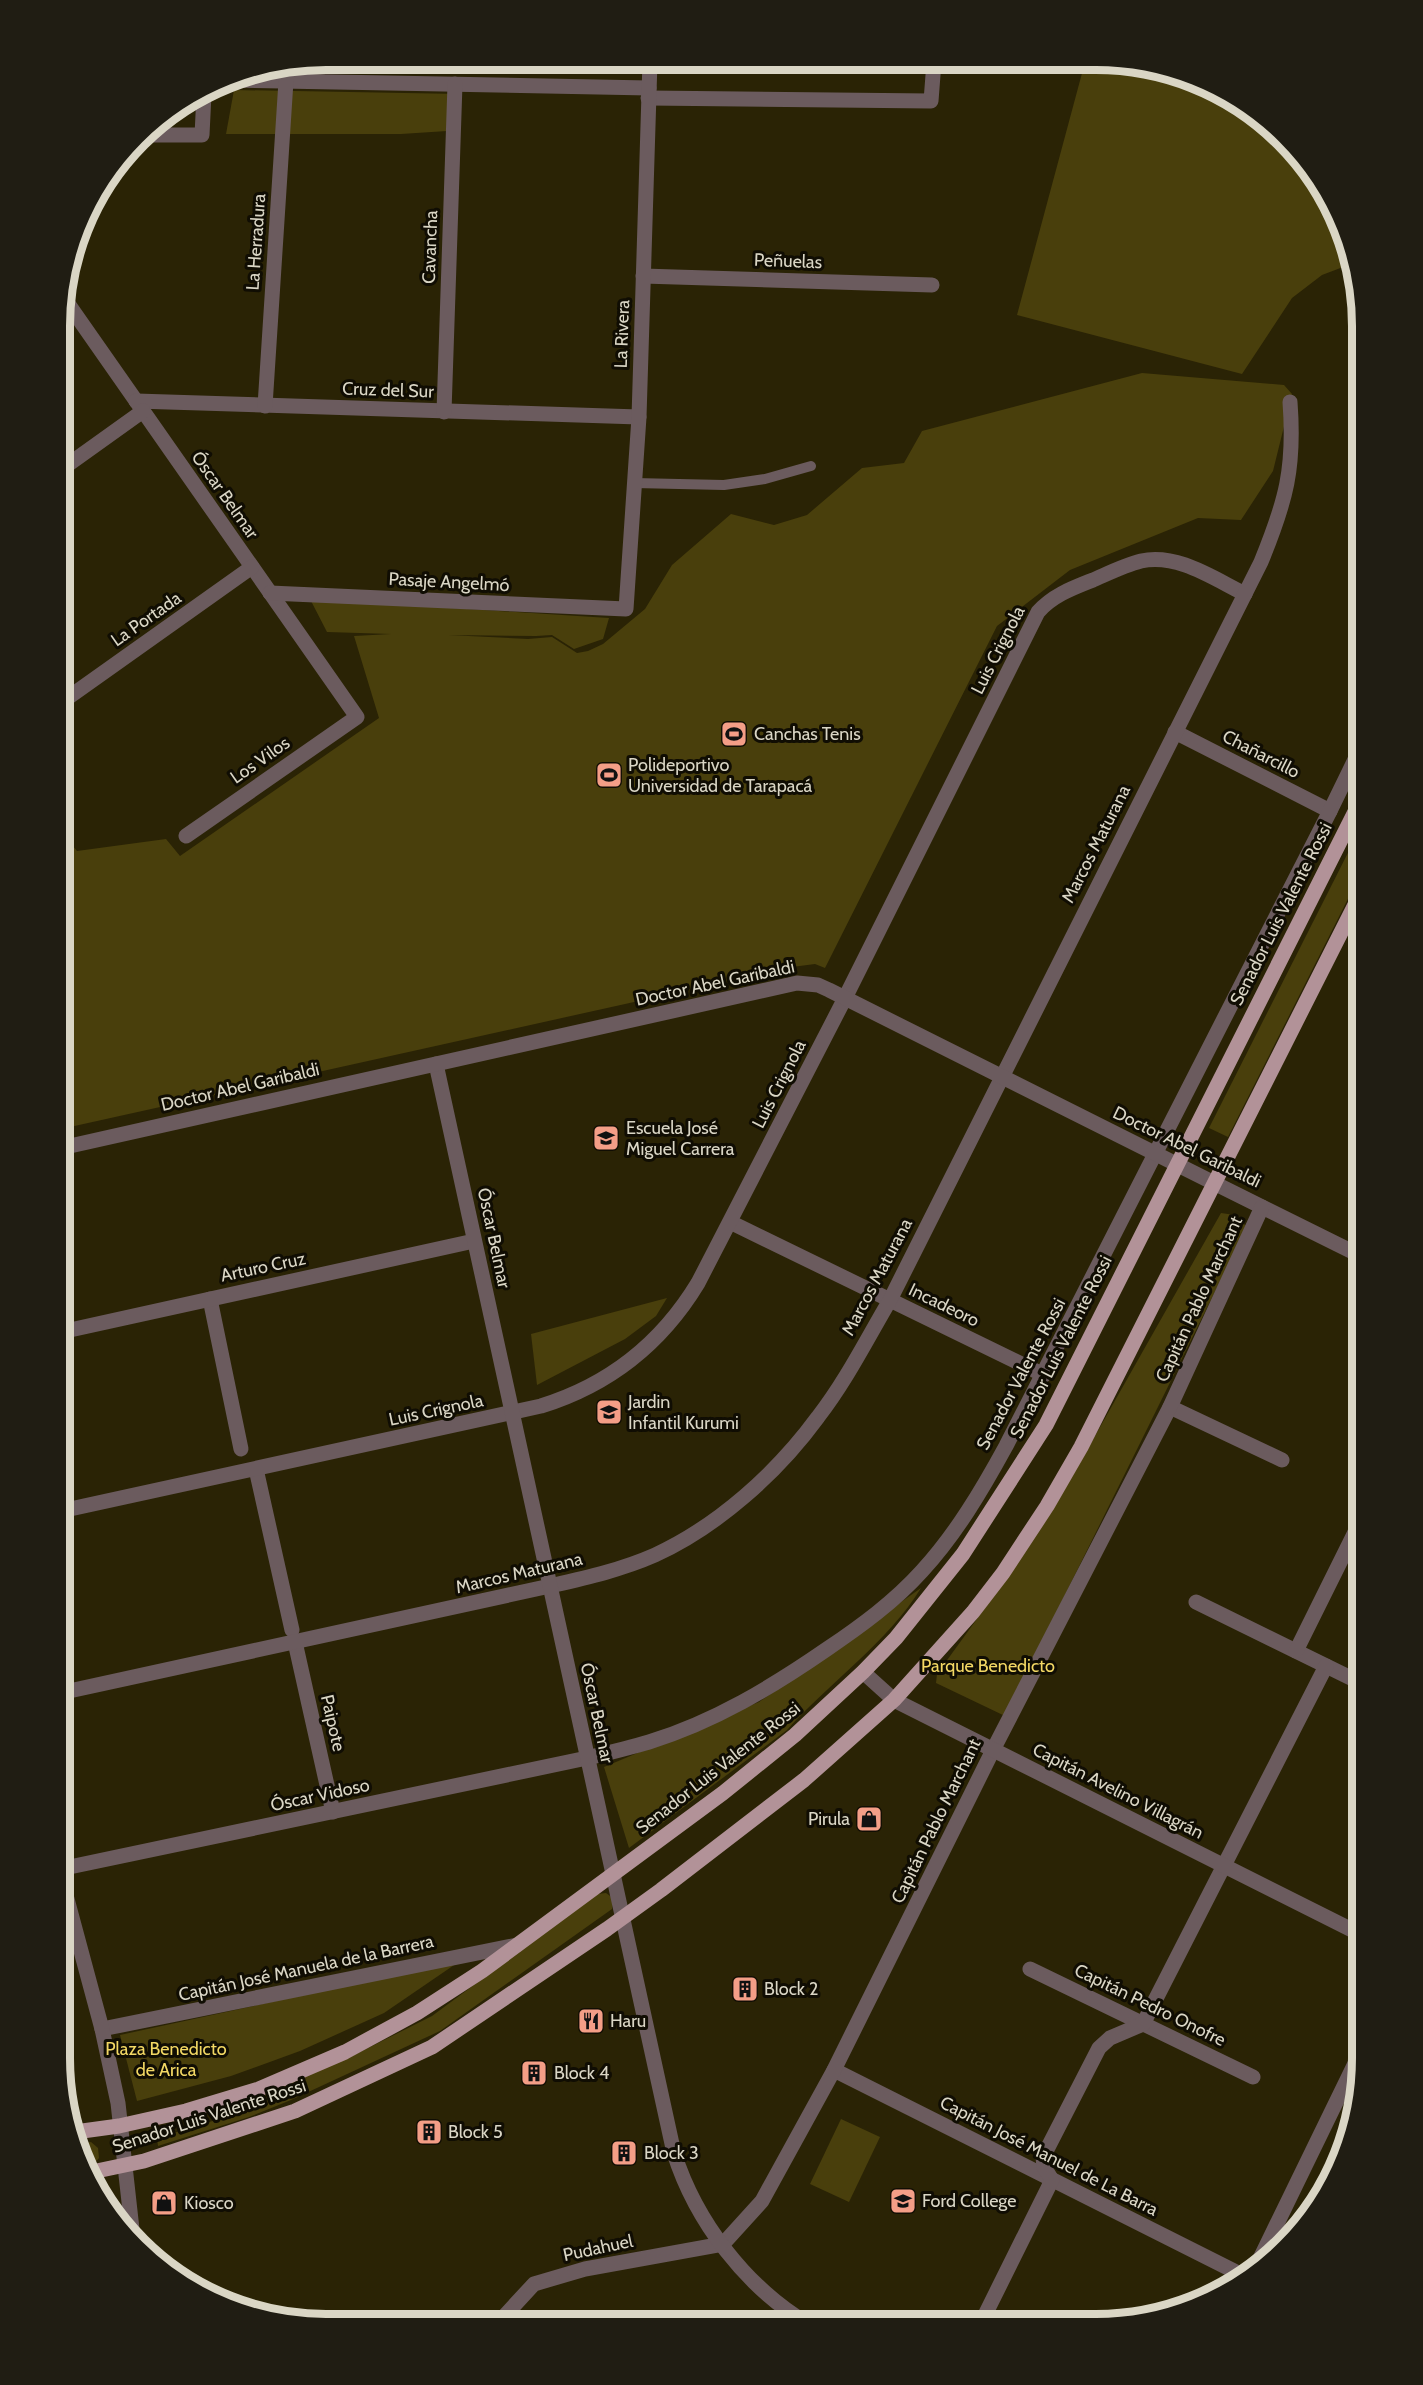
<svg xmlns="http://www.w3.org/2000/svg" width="1423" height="2385" font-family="Cabin,sans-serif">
<rect width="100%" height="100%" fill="#2a2305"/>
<g fill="#493f0c">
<polygon points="1085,62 1131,62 1199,80 1259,115 1308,165 1343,225 1351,264 1322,275 1292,298 1242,374 1017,315"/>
<polygon points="234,90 460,94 447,131 401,134 226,134"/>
<polygon points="1142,373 1284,385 1292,394 1273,471 1241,520 1198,518 1070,570 997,626 825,968 815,964 792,967 61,1129 62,833 77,851 166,839 180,856 379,718 354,636 391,634 327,632 310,599 609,618 603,639 574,649 552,635 536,636 448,635 528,639 552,637 577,653 588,651 603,644 645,609 672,565 731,514 774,525 807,515 862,468 904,463 922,431"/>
<polygon points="1363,823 1363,869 1228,1137 1209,1128"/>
<polygon points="1221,1213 1235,1215 1247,1227 1005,1716 936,1683 937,1674 1011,1572 1065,1489"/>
<polygon points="667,1298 656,1316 625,1339 537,1385 531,1334"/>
<path d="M921,1588C888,1642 830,1682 787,1730L629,1848L604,1767L759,1702Z"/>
<polygon points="606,1893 613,1898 612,1909 440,2031 291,2100 249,2117 158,2146 157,2138 245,2111 257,2097 354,2055 432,2016 597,1894"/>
<polygon points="460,1961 384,2013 300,2051 231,2076 137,2101 120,2035"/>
<polygon points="841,2119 880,2137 849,2202 810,2184"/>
<polygon points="91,2142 98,2148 99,2158 92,2166 84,2167 80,2160 77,2145"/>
</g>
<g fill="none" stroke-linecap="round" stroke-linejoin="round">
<polyline stroke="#6b5b5e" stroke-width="10" points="634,483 724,485 765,479 811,466"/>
<g stroke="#6b5b5e" stroke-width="15">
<polyline points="228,80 649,88"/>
<polyline points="648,98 931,101 934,62"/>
<polyline points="144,135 202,135 204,94"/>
<polyline points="643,276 932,285"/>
<polyline points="62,295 357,717 186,836"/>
<polyline points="136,401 639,417"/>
<polyline points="265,406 286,81"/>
<polyline points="444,412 455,84"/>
<polyline points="62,469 143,411"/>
<polyline points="270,593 626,609 639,417 650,61"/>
<polyline points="62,702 252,567"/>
<polyline points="1175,732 1330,811"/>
<polyline points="1214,1183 1363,1257"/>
<polyline points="730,1222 1044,1375"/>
<polyline points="210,1299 241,1449"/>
<polyline points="61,1332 474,1241"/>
<polyline points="1170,1407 1282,1460"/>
<polyline points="256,1469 292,1630"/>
<path d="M61,1511L541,1406C609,1385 661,1344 698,1283L845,998L1038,612C1053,595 1073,588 1093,580C1109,573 1125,565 1141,561C1178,553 1214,579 1245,594"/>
<polyline points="1196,1602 1363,1684"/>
<polyline points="295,1642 333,1812"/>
<polyline points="1296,1651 1363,1516"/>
<path d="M60,1693L550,1586C585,1578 621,1570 655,1555C718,1526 777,1473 818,1417C846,1381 867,1339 890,1300L1261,562C1286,501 1295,468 1290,402"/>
<path d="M60,1869L587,1758C608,1753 629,1748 649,1742C714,1722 772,1687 827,1649C861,1626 894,1602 922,1571C956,1534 982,1490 1006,1446L1330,811L1363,743"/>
<polyline points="1030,1969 1253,2077"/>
<polyline points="102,2029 517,1945"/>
<polyline points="834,2070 1246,2277"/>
<polyline points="1253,2273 1362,2049"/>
<polyline points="498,2323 534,2284 585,2269 723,2244 762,2201 834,2070 993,1750 1170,1407 1262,1207"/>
<polyline points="980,2325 1052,2180 1044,2167 1043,2157 1099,2048 1110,2038 1143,2024 1326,1666"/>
</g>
<g stroke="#6b5b5e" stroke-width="15">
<path d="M436,1064L674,2153C696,2222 746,2287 808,2324"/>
<polyline points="61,1148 797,983 818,985 829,990 1214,1183"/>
<polyline points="863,1672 894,1700 1362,1935"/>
<polyline points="60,1873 102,2029 118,2103 133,2238"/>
</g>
<g stroke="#b29298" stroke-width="15">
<polyline points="75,2132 119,2126 186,2111 259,2089 345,2052 417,2013 482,1971 723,1793 795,1735 863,1672 896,1638 963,1554 1046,1425 1363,796"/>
<polyline points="87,2173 144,2161 295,2111 432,2047 607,1929 661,1890 804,1780 894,1700 973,1612 1003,1573 1047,1506 1081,1447 1363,889"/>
</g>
</g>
<defs>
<symbol id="stadium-square" viewBox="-11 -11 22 22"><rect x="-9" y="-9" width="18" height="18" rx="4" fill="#f49e87" stroke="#100d03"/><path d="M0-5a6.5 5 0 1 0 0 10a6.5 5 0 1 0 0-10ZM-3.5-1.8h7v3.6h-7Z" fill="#111"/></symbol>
<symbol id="school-square" viewBox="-11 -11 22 22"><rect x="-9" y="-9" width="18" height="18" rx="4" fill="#f49e87" stroke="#100d03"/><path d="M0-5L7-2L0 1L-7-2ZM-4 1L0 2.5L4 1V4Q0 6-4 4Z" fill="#111"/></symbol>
<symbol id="shop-square" viewBox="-11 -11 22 22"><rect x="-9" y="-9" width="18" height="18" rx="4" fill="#f49e87" stroke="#100d03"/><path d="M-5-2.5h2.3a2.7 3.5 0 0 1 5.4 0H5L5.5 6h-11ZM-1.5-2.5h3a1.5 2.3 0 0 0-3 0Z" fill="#111"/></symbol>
<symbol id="building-square" viewBox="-11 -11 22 22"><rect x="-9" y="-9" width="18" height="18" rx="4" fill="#f49e87" stroke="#100d03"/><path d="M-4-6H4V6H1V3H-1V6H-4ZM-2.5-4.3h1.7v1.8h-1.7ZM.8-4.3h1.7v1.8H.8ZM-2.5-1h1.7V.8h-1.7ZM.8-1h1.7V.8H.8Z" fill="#111"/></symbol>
<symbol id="restaurant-square" viewBox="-11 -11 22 22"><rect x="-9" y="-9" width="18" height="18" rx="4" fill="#f49e87" stroke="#100d03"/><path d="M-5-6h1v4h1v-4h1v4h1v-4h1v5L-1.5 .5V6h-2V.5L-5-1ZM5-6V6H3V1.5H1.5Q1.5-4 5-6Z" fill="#111"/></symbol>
</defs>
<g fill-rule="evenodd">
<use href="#stadium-square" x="719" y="719" width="30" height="30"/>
<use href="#stadium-square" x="594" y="760" width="30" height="30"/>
<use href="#school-square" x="591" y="1123" width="30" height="30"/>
<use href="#school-square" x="594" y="1397" width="30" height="30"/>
<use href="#shop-square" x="854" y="1804" width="30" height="30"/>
<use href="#building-square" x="730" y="1974" width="30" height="30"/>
<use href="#restaurant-square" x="576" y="2006" width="30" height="30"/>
<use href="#building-square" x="519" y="2058" width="30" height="30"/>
<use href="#building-square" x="414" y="2117" width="30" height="30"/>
<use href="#building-square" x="609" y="2138" width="30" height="30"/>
<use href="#school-square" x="888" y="2186" width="30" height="30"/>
<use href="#shop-square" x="149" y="2188" width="30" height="30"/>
</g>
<g text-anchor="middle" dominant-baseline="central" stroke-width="6" stroke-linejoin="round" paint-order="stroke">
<g font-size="18" fill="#dad6c5" stroke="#100d03">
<text transform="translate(256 242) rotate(-86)">La Herradura</text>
<text transform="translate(430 247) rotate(-88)">Cavancha</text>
<text transform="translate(788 261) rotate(2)">Peñuelas</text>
<text transform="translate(622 334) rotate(-88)">La Rivera</text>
<text transform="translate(388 390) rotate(2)">Cruz del Sur</text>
<text transform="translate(225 495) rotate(55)">Óscar Belmar</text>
<text transform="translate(449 582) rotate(3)">Pasaje Angelmó</text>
<text transform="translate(146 619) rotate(-35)">La Portada</text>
<text transform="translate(998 650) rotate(-63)">Luis Crignola</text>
<text transform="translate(1261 754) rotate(27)">Chañarcillo</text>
<text transform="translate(260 760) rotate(-35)">Los Vilos</text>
<text transform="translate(1096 844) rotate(-63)">Marcos Maturana</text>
<text transform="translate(1281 914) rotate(-63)">Senador Luis Valente Rossi</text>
<text transform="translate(715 983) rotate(-12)">Doctor Abel Garibaldi</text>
<text transform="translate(779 1084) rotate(-63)">Luis Crignola</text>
<text transform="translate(240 1087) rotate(-13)">Doctor Abel Garibaldi</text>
<text transform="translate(1187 1147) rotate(26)">Doctor Abel Garibaldi</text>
<text transform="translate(494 1238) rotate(78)">Óscar Belmar</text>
<text transform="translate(263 1267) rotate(-12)">Arturo Cruz</text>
<text transform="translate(877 1277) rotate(-62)">Marcos Maturana</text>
<text transform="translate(1199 1299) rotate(-65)">Capitán Pablo Marchant</text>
<text transform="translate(944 1305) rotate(26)">Incadeoro</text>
<text transform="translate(1061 1347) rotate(-63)">Senador Luis Valente Rossi</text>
<text transform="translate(1021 1374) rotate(-62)">Senador Valente Rossi</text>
<text transform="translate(436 1410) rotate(-12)">Luis Crignola</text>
<text transform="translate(519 1573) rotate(-13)">Marcos Maturana</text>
<text transform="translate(597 1713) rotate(78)">Óscar Belmar</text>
<text transform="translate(333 1723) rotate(77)">Paipote</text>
<text transform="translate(718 1768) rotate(-38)">Senador Luis Valente Rossi</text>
<text transform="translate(1118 1791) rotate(27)">Capitán Avelino Villagrán</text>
<text transform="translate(320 1795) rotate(-12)">Óscar Vidoso</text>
<text transform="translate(936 1821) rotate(-64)">Capitán Pablo Marchant</text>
<text transform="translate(306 1968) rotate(-12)">Capitán José Manuela de la Barrera</text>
<text transform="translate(1150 2005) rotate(26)">Capitán Pedro Onofre</text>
<text transform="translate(209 2116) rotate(-18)">Senador Luis Valente Rossi</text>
<text transform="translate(1049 2156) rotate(27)">Capitán José Manuel de La Barra</text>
<text transform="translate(598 2248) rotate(-12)">Pudahuel</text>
</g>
<g font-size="18" fill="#dad6c5" stroke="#100d03" text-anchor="start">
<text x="754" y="734">Canchas Tenis</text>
<text x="628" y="765">Polideportivo<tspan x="628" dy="21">Universidad de Tarapacá</tspan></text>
<text x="626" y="1128">Escuela José<tspan x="626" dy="21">Miguel Carrera</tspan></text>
<text x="628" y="1402">Jardin<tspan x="628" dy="21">Infantil Kurumi</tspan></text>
<text x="850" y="1819" text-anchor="end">Pirula</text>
<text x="764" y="1989">Block 2</text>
<text x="610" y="2021">Haru</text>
<text x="554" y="2073">Block 4</text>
<text x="448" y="2132">Block 5</text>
<text x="644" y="2153">Block 3</text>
<text x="922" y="2201">Ford College</text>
<text x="184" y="2203">Kiosco</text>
</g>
<g font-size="18" fill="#f3d864" stroke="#100d03">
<text x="988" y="1666">Parque Benedicto</text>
<text x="166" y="2049">Plaza Benedicto<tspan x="166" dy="21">de Arica</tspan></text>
</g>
</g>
<path d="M0 0H1423V2385H0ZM326 70H1096A256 256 0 0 1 1352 326V2058A256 256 0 0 1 1096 2314H326A256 256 0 0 1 70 2058V326A256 256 0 0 1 326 70Z" fill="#201d13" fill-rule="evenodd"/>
<path fill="none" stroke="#dad6c5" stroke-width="8" d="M326 70H1096A256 256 0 0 1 1352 326V2058A256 256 0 0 1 1096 2314H326A256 256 0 0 1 70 2058V326A256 256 0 0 1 326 70Z"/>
</svg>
